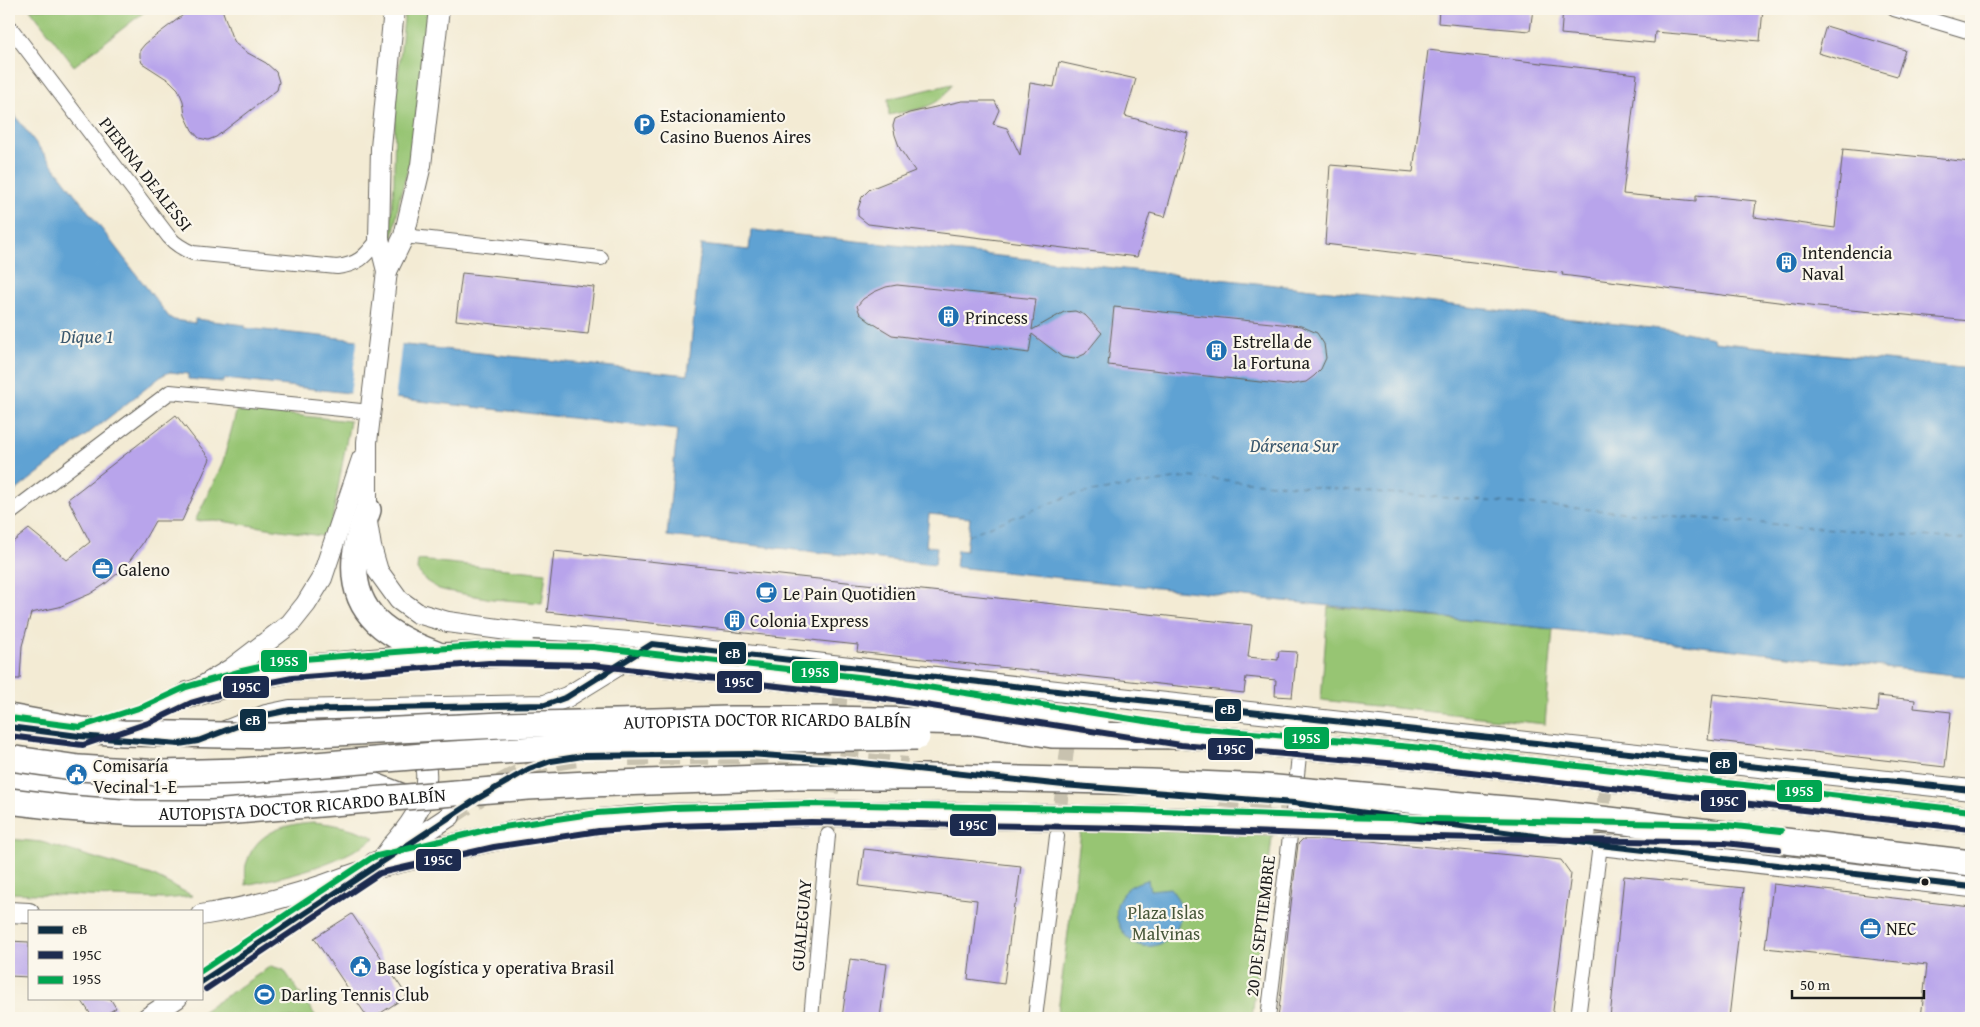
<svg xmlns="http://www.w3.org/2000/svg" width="1980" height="1027" font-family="'Gentium Book Plus',serif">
<rect width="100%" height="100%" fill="#fbf7ec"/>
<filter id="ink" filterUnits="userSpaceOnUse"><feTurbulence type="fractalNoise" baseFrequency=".02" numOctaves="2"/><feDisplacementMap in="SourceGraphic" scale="10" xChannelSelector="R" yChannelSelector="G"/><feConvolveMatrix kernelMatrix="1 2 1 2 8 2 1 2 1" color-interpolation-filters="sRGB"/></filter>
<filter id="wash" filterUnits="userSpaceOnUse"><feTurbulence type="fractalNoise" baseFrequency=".0096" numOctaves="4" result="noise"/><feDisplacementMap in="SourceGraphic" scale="20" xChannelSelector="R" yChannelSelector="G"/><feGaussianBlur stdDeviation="1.12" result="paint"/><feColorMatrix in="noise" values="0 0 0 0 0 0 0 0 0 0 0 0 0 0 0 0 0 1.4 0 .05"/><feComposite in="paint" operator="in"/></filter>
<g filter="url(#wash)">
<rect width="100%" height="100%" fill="#f3ebd4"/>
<g fill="#97c573" stroke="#5a7048">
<polygon points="30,9 148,9 74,66"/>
<polygon points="405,9 431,9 410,162 400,196 392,244 389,244 394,182 395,106"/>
<path d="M952,84C939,110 915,109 889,115L888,99Z"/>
<polygon points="237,409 350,421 331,527 328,534 321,536 214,520 195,521 222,465"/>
<polygon points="418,560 546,573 542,603 492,599 447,591 439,589 426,581 417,570"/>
<polygon points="1328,607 1553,629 1545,724 1321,700"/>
<path d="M313,822C335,824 355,828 375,838C336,865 291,875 246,885C246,878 244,868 247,862C256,832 285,824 313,822Z"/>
<polygon points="1082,824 1273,828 1252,1018 1057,1018"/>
<polygon points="9,839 41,842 152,875 193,896 165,899 9,893"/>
<polygon points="271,966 284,970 317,1018 193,1018"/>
</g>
<g fill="#5fa2d3" stroke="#3e5f78">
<polygon points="9,108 169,317 174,320 195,323 195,319 245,325 245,328 688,375 701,245 749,250 751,230 1304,288 1686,332 1713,338 1714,342 1971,369 1971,677 1553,629 955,567 957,550 966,551 970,518 929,514 926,546 937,547 935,565 667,536 677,430 225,379 223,382 188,379 188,374 170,372 163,375 9,496"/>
<path d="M1148,880L1150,890L1170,888C1180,900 1184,911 1178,926C1175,934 1169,939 1162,943C1122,963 1090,891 1148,880Z"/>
</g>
<polygon fill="#f3ebd4" points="358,337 402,341 395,400 350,395"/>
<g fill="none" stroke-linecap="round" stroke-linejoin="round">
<polyline stroke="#3a586e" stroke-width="1" stroke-dasharray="6 5" stroke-linecap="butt" points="968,535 1072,495 1187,477 1971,540"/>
</g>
<g id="blocks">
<g fill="#b8a4eb">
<polygon points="191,9 222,9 231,35 236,44 246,52 266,63 276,72 279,82 277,90 273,93 216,137 208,140 199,138 192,130 185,115 183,101 178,89 170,81 142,63 140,57 140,50 145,44"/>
<polygon points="1439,9 1533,9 1530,31 1438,23"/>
<polygon points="1563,9 1763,9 1760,41 1655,32 1654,43 1561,34"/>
<polygon points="1826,26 1905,50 1897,76 1818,53"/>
<polygon points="1428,50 1637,74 1623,194 1696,201 1696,195 1756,201 1754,217 1835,228 1843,149 1971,162 1971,321 1818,307 1562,275 1563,273 1325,244 1330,165 1413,172"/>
<polygon points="1059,62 1136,79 1125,116 1188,133 1165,217 1150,213 1137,257 868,224 858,216 858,209 862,197 870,189 915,171 900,149 895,135 893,126 895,119 909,113 962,101 995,101 999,110 993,124 1007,128 1020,155 1030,83 1054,87"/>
<polygon points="462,273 594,287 588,334 456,320"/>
<polygon points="897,285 1036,299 1032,330 1064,312 1075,311 1085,315 1102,333 1085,354 1074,359 1062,357 1032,334 1029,353 892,335 869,321 860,314 857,306 863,299 874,292 886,287"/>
<polygon points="1114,307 1301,326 1317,333 1324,344 1326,358 1321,369 1314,376 1306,382 1287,385 1108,365"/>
<polygon points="176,415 210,459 182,521 155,521 142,544 125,567 104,585 90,594 59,607 31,613 22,646 20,679 9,679 9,545 29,529 67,560 90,542 68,499"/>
<polygon points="554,551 1252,625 1248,657 1278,660 1279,651 1297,652 1292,697 1275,696 1276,680 1246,677 1244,693 857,652 858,645 547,612"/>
<polygon points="1713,694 1877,712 1878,696 1915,700 1914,708 1951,712 1945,767 1708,740"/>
<polygon points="1303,839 1370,841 1561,860 1571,874 1552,1018 1278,1018 1298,844"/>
<polygon points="864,849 1021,866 1016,904 1014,904 1004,984 968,979 977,900 859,886"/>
<polygon points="1624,876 1744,888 1729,1018 1610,1018"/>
<polygon points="1773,884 1971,907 1971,1014 1966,1014 1966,1018 1921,1018 1927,965 1765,948"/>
<polygon points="352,914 407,996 373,1018 368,1018 314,938"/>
<polygon points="9,941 29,942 29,977 9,976"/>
<polygon points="850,959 887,964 880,1018 842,1018"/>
<polygon points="80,998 110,998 116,1008 100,1018 93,1018"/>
</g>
</g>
</g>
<g filter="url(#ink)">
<use href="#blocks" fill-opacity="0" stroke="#67645c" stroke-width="1"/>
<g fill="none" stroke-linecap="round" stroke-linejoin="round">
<g stroke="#c8c2af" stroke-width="14" stroke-dasharray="14 7" stroke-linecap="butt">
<polyline points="1058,824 1074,693"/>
<polyline points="828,835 842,679"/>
<polyline points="1600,845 1609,750"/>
</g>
<g stroke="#c8c2af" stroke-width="20" stroke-dasharray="20 10" stroke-linecap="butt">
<polyline points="629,756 750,754 835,760 907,767"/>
<polyline points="1220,797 1294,803 1414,818"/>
<path d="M450,816C489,790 529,762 578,757"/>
</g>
<defs>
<g id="street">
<polyline points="1894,9 1971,32"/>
<path d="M9,26L169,237C176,245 183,249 193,253L337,267C360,264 365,256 379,239"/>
<polyline points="404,236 601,258"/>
<polyline points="9,514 170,392 371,412"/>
<polyline points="811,1018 828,835"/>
<polyline points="1035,1018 1057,836"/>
<polyline points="1268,1018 1294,803 1303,718"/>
<polyline points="1578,1018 1600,845"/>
</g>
<g id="secondary">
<polyline points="394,9 381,148 379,239 387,271 367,442 367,522 371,547 378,571 399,600 417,613 448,622 536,634 652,644 1074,693 1971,790"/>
<polyline points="387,271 404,236 421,165 439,9"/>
<polyline points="103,729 148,714 188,695 231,669 290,624 306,604 322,578 362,459"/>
<polyline points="220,733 266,715 290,710 545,705 567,697 632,657"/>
<polyline points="1600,845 1971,887"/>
<polyline points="394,853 450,816"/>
<polyline points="9,912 29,913"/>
<path d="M201,915C253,907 299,895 348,876C357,873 369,870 376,865C382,860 387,853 391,847C408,828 424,808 426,781C428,758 417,735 399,721"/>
<polyline points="201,982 345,886"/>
<polyline points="147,1018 177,998"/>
</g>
<g id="highway">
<path d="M368,510C363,525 356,542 355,558C350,616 391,637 436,654"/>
<polyline points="188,695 244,679 291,669 441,656 532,653"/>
<polyline points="9,781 113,795 169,796 229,796 372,785 403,797"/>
<polyline points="1726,834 1971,863"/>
<path d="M376,865C441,850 506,833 572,825C651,815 732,815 811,813"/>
</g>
</defs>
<use href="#street" stroke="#67645c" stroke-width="16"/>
<use href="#secondary" stroke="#67645c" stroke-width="22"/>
<use href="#highway" stroke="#67645c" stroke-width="28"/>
<use href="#street" stroke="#fff" stroke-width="14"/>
<use href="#secondary" stroke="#fff" stroke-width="20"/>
<use href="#highway" stroke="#fff" stroke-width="25"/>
<defs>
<g id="highway-bridge">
<polyline points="532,653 593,656 875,688 1096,723"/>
<path id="s1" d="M9,717L81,730L123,733L273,736L502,725L730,719H827L974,722L1052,735L1182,736L1411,756L1971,820"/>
<polyline points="9,758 79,768 161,773 241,771 435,755 605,745 717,740 917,737"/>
<path id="s2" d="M9,801L67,808L135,813H212L528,787L588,784L796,777H936L1151,782L1265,787L1551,813L1726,834"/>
<polyline points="811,813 1133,819 1336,826 1583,831"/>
</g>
</defs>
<use href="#highway-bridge" stroke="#67645c" stroke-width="28" stroke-linecap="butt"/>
<use href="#highway-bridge" stroke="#fff" stroke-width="25"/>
<defs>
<g id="bus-1">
<polyline points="9,727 79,736 179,744 198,741 266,715 290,710 545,705 567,697 652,644 1074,693 1971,790"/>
<polyline points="201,982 477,799 529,769 551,761 583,756 750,754 835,760 1063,785 1294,803 1600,845 1971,887"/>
</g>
<g id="bus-2">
<polyline points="9,736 83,745 151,722 191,703 246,687 292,678 489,663 592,665 874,697 1181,745 1410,765 1970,829"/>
<polyline points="206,989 380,873 494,847 599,831 673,826 811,822 1133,828 1336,835 1725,843 1779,849"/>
</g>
<g id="bus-3">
<polyline points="10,718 80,727 145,706 186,687 242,671 290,660 488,645 593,647 876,679 1183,727 1412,747 1971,811"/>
<polyline points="201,971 373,857 490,829 597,813 673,808 811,804 1133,810 1336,817 1726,825 1781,831"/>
</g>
</defs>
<use href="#bus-1" stroke="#fbf7ec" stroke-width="10"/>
<use href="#bus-2" stroke="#fbf7ec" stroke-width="10"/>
<use href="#bus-3" stroke="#fbf7ec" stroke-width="10"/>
<use href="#bus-1" stroke="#0f2f44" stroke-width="6"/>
<use href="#bus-2" stroke="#1d2b4f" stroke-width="6"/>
<use href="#bus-3" stroke="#00a651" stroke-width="6"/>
</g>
</g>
<defs>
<symbol id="parking-disc" viewBox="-11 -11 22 22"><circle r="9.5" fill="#1f6fb2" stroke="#fbf7ec"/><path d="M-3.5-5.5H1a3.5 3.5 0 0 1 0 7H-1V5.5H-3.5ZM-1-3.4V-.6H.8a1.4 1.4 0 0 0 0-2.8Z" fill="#fff"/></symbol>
<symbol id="building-disc" viewBox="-11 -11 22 22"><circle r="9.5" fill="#1f6fb2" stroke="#fbf7ec"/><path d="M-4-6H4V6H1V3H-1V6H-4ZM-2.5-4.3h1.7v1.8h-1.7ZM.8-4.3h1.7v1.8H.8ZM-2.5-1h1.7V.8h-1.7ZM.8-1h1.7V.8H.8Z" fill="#fff"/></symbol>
<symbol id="office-disc" viewBox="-11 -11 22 22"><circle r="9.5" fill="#1f6fb2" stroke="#fbf7ec"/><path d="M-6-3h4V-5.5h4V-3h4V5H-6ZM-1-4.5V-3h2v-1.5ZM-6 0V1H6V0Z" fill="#fff"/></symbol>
<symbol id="cafe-disc" viewBox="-11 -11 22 22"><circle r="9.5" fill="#1f6fb2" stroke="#fbf7ec"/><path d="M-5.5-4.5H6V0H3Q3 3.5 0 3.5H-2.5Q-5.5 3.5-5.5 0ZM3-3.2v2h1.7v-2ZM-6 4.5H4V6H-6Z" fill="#fff"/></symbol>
<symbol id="civic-disc" viewBox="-11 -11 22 22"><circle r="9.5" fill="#1f6fb2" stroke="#fbf7ec"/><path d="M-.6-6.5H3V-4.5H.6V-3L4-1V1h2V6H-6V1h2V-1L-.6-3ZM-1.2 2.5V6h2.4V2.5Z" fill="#fff"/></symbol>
<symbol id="stadium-disc" viewBox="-11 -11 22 22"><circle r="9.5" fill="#1f6fb2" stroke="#fbf7ec"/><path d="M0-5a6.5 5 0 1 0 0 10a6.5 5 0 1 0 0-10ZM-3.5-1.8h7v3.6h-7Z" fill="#fff"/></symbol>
</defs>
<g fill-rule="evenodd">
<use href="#parking-disc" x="632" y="112" width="25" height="25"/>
<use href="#building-disc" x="1774" y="250" width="25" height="25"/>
<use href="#building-disc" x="936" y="304" width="25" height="25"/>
<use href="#building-disc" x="1204" y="338" width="25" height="25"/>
<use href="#office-disc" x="90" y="556" width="25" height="25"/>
<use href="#cafe-disc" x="754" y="580" width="25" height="25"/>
<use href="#building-disc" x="722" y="608" width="25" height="25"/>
<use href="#civic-disc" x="64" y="762" width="25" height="25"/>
<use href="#office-disc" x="1858" y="916" width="25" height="25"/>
<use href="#civic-disc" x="348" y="954" width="25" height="25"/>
<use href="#stadium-disc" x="252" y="982" width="25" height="25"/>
</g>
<circle fill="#1c1c1c" stroke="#fbf7ec" stroke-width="2" cx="1925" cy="882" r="4.5"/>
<g text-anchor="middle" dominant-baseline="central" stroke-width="4.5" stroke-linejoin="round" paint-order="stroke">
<g font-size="18" fill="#1c1c1c" stroke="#fbf7ec" text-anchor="start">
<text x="660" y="115">Estacionamiento<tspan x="660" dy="21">Casino Buenos Aires</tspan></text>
<text x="1802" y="252">Intendencia<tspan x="1802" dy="21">Naval</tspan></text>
<text x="965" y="317">Princess</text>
<text x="1233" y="341">Estrella de<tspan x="1233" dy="21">la Fortuna</tspan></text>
<text x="118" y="569">Galeno</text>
<text x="783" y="593">Le Pain Quotidien</text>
<text x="750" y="620">Colonia Express</text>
<text x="93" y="765">Comisaría<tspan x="93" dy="21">Vecinal 1-E</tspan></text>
<text x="1886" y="928">NEC</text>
<text x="377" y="967">Base logística y operativa Brasil</text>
<text x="281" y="994">Darling Tennis Club</text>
</g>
<g font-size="18" fill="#1c1c1c" stroke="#fbf7ec">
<text transform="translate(146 174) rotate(52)">PIERINA DEALESSI</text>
<text stroke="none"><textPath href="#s1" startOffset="760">AUTOPISTA DOCTOR RICARDO BALBÍN</textPath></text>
<text stroke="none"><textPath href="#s2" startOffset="294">AUTOPISTA DOCTOR RICARDO BALBÍN</textPath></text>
<text transform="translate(801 925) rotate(-85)">GUALEGUAY</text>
<text transform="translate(1260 926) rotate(-83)">20 DE SEPTIEMBRE</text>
</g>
<g font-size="18" fill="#47573a" stroke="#fbf7ec">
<text x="1166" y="912">Plaza Islas<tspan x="1166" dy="21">Malvinas</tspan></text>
</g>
<g font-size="19" font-style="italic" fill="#3a586e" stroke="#fbf7ec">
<text x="87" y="336">Dique 1</text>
<text x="1294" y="445">Dársena Sur</text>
</g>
</g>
<g stroke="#fbf7ec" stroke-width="2">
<rect x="718" y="641" width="29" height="24" rx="5" fill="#0f2f44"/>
<rect x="260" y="649" width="48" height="24" rx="5" fill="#00a651"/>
<rect x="791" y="660" width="48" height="24" rx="5" fill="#00a651"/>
<rect x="716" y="670" width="47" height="24" rx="5" fill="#1d2b4f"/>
<rect x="222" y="675" width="48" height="24" rx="5" fill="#1d2b4f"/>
<rect x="1214" y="698" width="28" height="24" rx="5" fill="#0f2f44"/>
<rect x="239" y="708" width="28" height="24" rx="5" fill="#0f2f44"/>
<rect x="1283" y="726" width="47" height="24" rx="5" fill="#00a651"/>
<rect x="1207" y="737" width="47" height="24" rx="5" fill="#1d2b4f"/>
<rect x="1709" y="751" width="29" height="24" rx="5" fill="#0f2f44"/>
<rect x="1776" y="779" width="47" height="24" rx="5" fill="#00a651"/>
<rect x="1700" y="789" width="47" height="24" rx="5" fill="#1d2b4f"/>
<rect x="949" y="813" width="48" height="24" rx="5" fill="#1d2b4f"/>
<rect x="415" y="848" width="47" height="24" rx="5" fill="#1d2b4f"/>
</g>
<g font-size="14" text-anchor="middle" font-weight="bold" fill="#fff">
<text x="733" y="658">eB</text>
<text x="284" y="666">195S</text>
<text x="815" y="677">195S</text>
<text x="739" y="687">195C</text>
<text x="246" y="692">195C</text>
<text x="1228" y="714">eB</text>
<text x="253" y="725">eB</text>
<text x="1306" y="743">195S</text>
<text x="1231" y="754">195C</text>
<text x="1723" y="768">eB</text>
<text x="1799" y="796">195S</text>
<text x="1724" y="806">195C</text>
<text x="973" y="830">195C</text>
<text x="438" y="865">195C</text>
</g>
<rect width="1980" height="1027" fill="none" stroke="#fbf7ec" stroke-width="30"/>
<rect x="28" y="910" width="175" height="90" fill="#fbf7ec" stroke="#a29f99"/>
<rect x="38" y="926" width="25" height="8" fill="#0f2f44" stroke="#a29f99"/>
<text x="72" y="934" font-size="15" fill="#1c1c1c">eB</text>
<rect x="38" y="951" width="25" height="8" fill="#1d2b4f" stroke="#a29f99"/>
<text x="72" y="960" font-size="15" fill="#1c1c1c">195C</text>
<rect x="38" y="976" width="25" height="8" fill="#00a651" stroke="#a29f99"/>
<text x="72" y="984" font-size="15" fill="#1c1c1c">195S</text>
<path d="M1792 990v8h132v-8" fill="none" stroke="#1c1c1c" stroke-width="2.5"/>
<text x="1800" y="990" font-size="15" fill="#1c1c1c" stroke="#fbf7ec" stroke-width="4" paint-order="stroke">50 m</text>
</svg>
